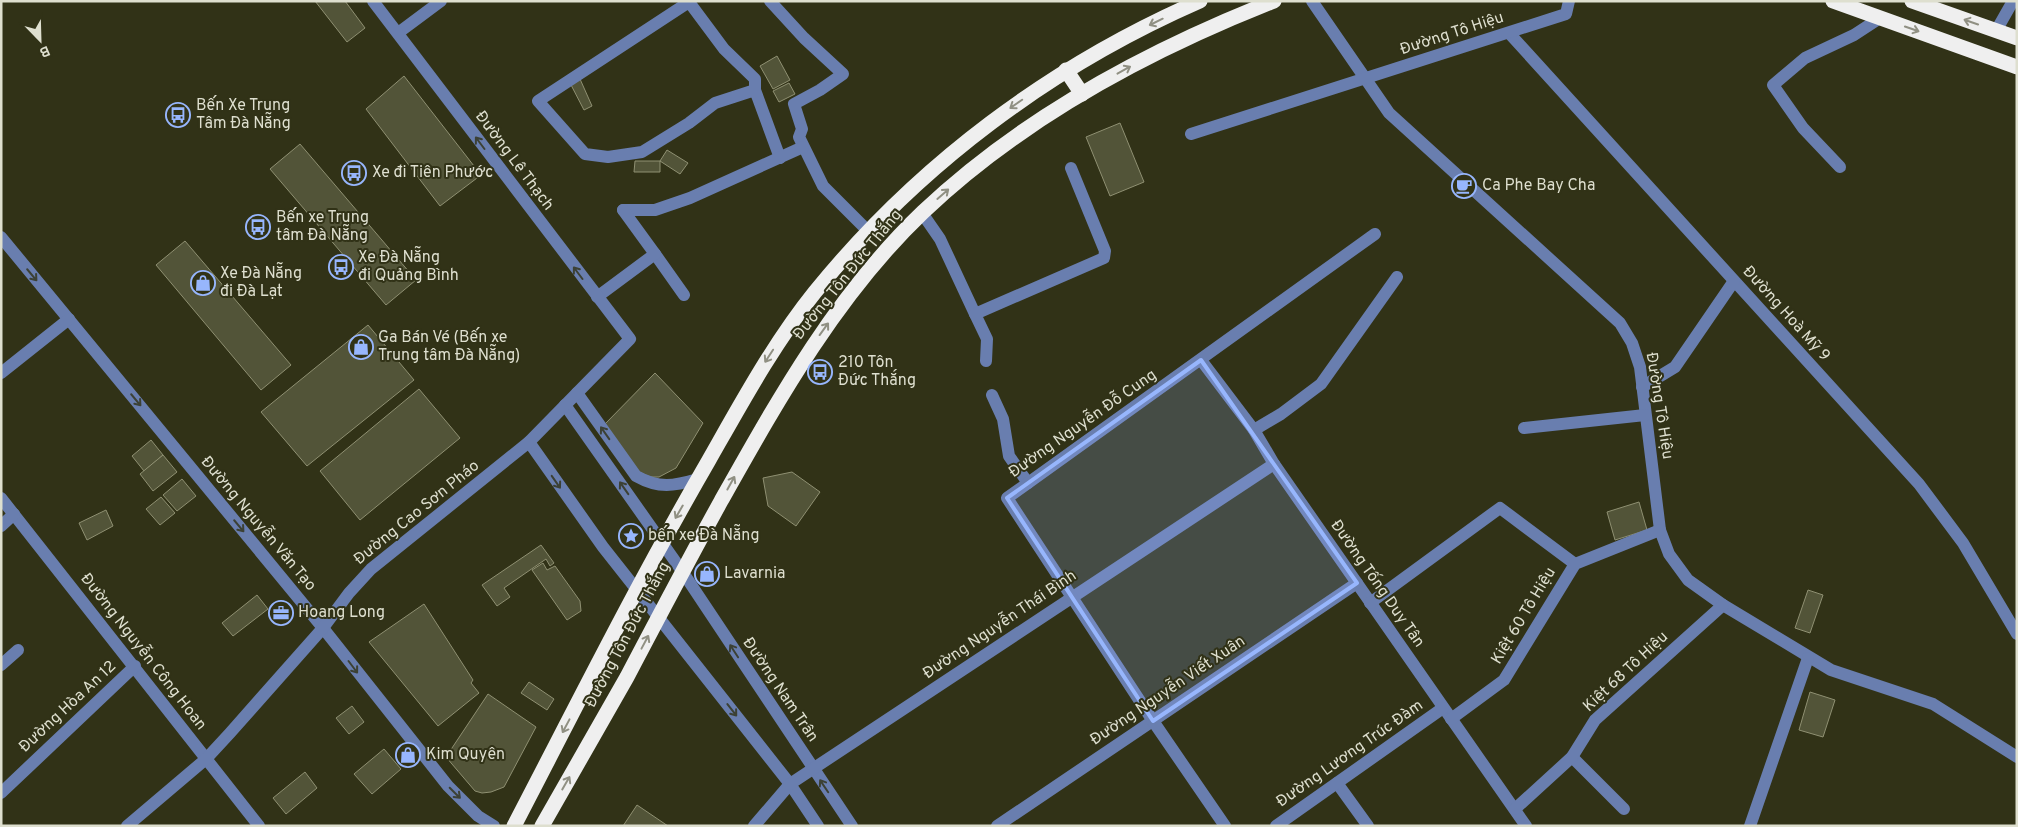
<svg xmlns="http://www.w3.org/2000/svg" width="2018" height="827" font-family="Overpass,sans-serif">
<rect width="100%" height="100%" fill="#313217"/>
<g fill="#525438" stroke="#8f9072">
<polygon points="315,1 345,1 365,28 347,42"/>
<polygon points="777,56 790,80 773,89 760,66"/>
<polygon points="404,76 481,175 440,206 366,109"/>
<polygon points="580,79 592,106 584,110 570,83"/>
<polygon points="789,83 795,94 779,102 773,91"/>
<polygon points="1120,123 1144,182 1110,196 1086,137"/>
<polygon points="300,144 416,280 386,305 270,169"/>
<polygon points="667,150 688,163 680,174 660,161"/>
<polygon points="635,161 660,161 660,172 634,172"/>
<polygon points="185,241 291,365 261,390 156,265"/>
<polygon points="368,325 414,380 307,466 261,412"/>
<polygon points="655,373 703,423 676,468 659,477 650,477 635,470 605,424"/>
<polygon points="419,389 460,438 360,520 320,471"/>
<polygon points="151,440 163,455 144,471 132,456"/>
<polygon points="163,455 177,472 153,491 140,474"/>
<polygon points="792,472 820,492 796,526 768,506 763,478"/>
<polygon points="182,479 196,496 177,511 163,495"/>
<polygon points="161,497 175,513 160,525 146,509"/>
<polygon points="1639,502 1647,530 1615,540 1607,512"/>
<polygon points="106,510 113,526 87,540 79,523"/>
<polygon points="541,545 554,563 550,566 546,559 504,588 510,597 497,606 482,585"/>
<polygon points="543,563 547,570 555,566 580,601 581,611 567,620 532,570"/>
<polygon points="1808,590 1823,595 1810,633 1795,628"/>
<polygon points="257,595 268,609 233,636 222,623"/>
<polygon points="424,604 473,680 471,683 479,693 438,726 369,642"/>
<polygon points="529,682 554,699 547,710 521,693"/>
<polygon points="1810,692 1835,700 1823,737 1799,730"/>
<polygon points="488,694 536,727 504,787 491,792 482,793 475,791 446,757"/>
<polygon points="352,706 364,722 349,734 336,718"/>
<polygon points="384,749 401,769 372,794 354,774"/>
<polygon points="305,772 317,788 286,814 273,798"/>
<polygon points="637,805 668,826 623,826"/>
</g>
<g fill="none" stroke-linecap="round" stroke-linejoin="round">
<g stroke="#697eaf" stroke-width="12">
<polyline points="770,1 804,38 843,74 820,90 794,104 802,129 799,137 823,186 869,232"/>
<polyline points="1312,1 1389,113 1620,323 1632,343 1640,367 1660,530 1669,554 1688,580 1723,605 1831,670 1933,704 2017,757"/>
<polyline points="1996,31 2013,1"/>
<polyline points="398,33 441,1"/>
<polyline points="1509,33 1919,484 1963,543 2017,634"/>
<polyline points="755,90 755,79 724,49 689,2 538,101 585,154 608,157 642,152 689,123 715,103 755,90 780,158"/>
<polyline points="1191,134 1566,14 1569,1"/>
<polyline points="1840,167 1803,128 1773,85 1805,58 1854,35 1880,18"/>
<polyline points="623,210 655,210 690,198 803,147"/>
<polyline points="922,213 940,239 975,314"/>
<polyline points="1,237 323,628 448,786 478,816 494,826"/>
<polyline points="655,254 684,295"/>
<polyline points="597,297 655,254 623,210"/>
<polyline points="1201,360 1254,430 1274,464 1526,826"/>
<polyline points="986,361 987,339 975,314 1104,258 1105,251 1071,168"/>
<polyline points="1,373 69,319"/>
<polyline points="1642,387 1675,367 1734,281"/>
<path d="M577,393L636,476C659,489 674,486 698,479"/>
<polyline points="992,395 1003,419 1009,456 1028,483"/>
<polyline points="565,405 682,571 852,826"/>
<polyline points="1524,428 1645,415"/>
<polyline points="1254,430 1281,414 1321,384 1397,277"/>
<polyline points="529,442 603,547 790,784 818,826"/>
<polyline points="1,498 259,826"/>
<polyline points="1,526 14,514"/>
<polyline points="1370,603 1500,508 1575,564"/>
<polyline points="1,665 18,650"/>
<polyline points="1451,719 1504,680 1575,564 1660,530"/>
<polyline points="1572,757 1624,809"/>
<polyline points="1337,783 1368,826"/>
<polyline points="1,793 135,666"/>
<polyline points="1515,809 1572,757 1595,720 1723,605"/>
<polyline points="127,826 206,759 230,733 323,628 349,593 371,569 529,442 630,339 373,1"/>
<polyline points="754,826 790,784 1274,464"/>
<polyline points="997,826 1357,583"/>
<polyline points="1225,826 1153,721 1007,498 1375,234"/>
<polyline points="1276,826 1443,708"/>
<polyline points="1750,826 1808,658"/>
</g>
<g stroke="#efefef" stroke-width="15">
<polyline points="1833,1 2017,67"/>
<polyline points="1912,1 2017,38"/>
<polyline points="1066,70 1082,94"/>
<path d="M514,826C578,703 640,579 709,460C742,402 774,343 815,292C918,165 1051,66 1200,1"/>
<path d="M542,826C570,776 599,727 627,677C658,618 689,559 721,501C779,398 837,294 923,212C1023,117 1147,51 1274,1"/>
</g>
</g>
<defs><path id="oneway-shaft" d="M-6 0H5M1.5-3L5.5 0L1.5 3" fill="none" stroke-width="1.6" stroke-linecap="round" stroke-linejoin="round" transform="scale(1.25)"/></defs>
<g stroke="#909083">
<use href="#oneway-shaft" transform="translate(1156 22) rotate(154)"/>
<use href="#oneway-shaft" transform="translate(1971 22) rotate(-161)"/>
<use href="#oneway-shaft" transform="translate(1912 29) rotate(19)"/>
<use href="#oneway-shaft" transform="translate(1124 70) rotate(-29)"/>
<use href="#oneway-shaft" transform="translate(1016 104) rotate(145)"/>
<use href="#oneway-shaft" transform="translate(943 194) rotate(-41)"/>
<use href="#oneway-shaft" transform="translate(824 329) rotate(-54)"/>
<use href="#oneway-shaft" transform="translate(769 356) rotate(123)"/>
<use href="#oneway-shaft" transform="translate(731 483) rotate(-61)"/>
<use href="#oneway-shaft" transform="translate(679 512) rotate(120)"/>
<use href="#oneway-shaft" transform="translate(645 642) rotate(-62)"/>
<use href="#oneway-shaft" transform="translate(566 726) rotate(118)"/>
<use href="#oneway-shaft" transform="translate(566 783) rotate(-60)"/>
</g>
<g stroke="#3c4135">
<use href="#oneway-shaft" transform="translate(480 143) rotate(-127)"/>
<use href="#oneway-shaft" transform="translate(578 273) rotate(-127)"/>
<use href="#oneway-shaft" transform="translate(32 275) rotate(50)"/>
<use href="#oneway-shaft" transform="translate(136 400) rotate(50)"/>
<use href="#oneway-shaft" transform="translate(605 433) rotate(-125)"/>
<use href="#oneway-shaft" transform="translate(556 482) rotate(55)"/>
<use href="#oneway-shaft" transform="translate(624 488) rotate(-125)"/>
<use href="#oneway-shaft" transform="translate(239 526) rotate(50)"/>
<use href="#oneway-shaft" transform="translate(734 651) rotate(-123)"/>
<use href="#oneway-shaft" transform="translate(353 667) rotate(53)"/>
<use href="#oneway-shaft" transform="translate(732 710) rotate(52)"/>
<use href="#oneway-shaft" transform="translate(824 786) rotate(-124)"/>
<use href="#oneway-shaft" transform="translate(455 793) rotate(45)"/>
</g>
<path fill="#97b6fd" fill-opacity="0.2" stroke="#97b6fd" stroke-width="4" stroke-linejoin="round" d="M1201,360L1357,583L1153,721L1007,498Z"/>
<defs>
<symbol id="bus-ring" viewBox="-11 -11 22 22"><circle r="9.5" fill="#313217" stroke="#97b6fd" stroke-width="1.5"/><path d="M-5-6H5V4H4V6H2V4H-2V6H-4V4H-5ZM-3.5-4V0h7V-4ZM-3.5 1.2v1.5H-2V1.2ZM2 1.2v1.5H3.5V1.2Z" fill="#97b6fd"/></symbol>
<symbol id="cafe-ring" viewBox="-11 -11 22 22"><circle r="9.5" fill="#313217" stroke="#97b6fd" stroke-width="1.5"/><path d="M-5.5-4.5H6V0H3Q3 3.5 0 3.5H-2.5Q-5.5 3.5-5.5 0ZM3-3.2v2h1.7v-2ZM-6 4.5H4V6H-6Z" fill="#97b6fd"/></symbol>
<symbol id="shop-ring" viewBox="-11 -11 22 22"><circle r="9.5" fill="#313217" stroke="#97b6fd" stroke-width="1.5"/><path d="M-5-2.5h2.3a2.7 3.5 0 0 1 5.4 0H5L5.5 6h-11ZM-1.5-2.5h3a1.5 2.3 0 0 0-3 0Z" fill="#97b6fd"/></symbol>
<symbol id="sight-ring" viewBox="-11 -11 22 22"><circle r="9.5" fill="#313217" stroke="#97b6fd" stroke-width="1.5"/><path d="M0-6L1.8-2.2L6-1.7L2.9 1.2L3.7 5.4L0 3.3L-3.7 5.4L-2.9 1.2L-6-1.7L-1.8-2.2Z" fill="#97b6fd"/></symbol>
<symbol id="office-ring" viewBox="-11 -11 22 22"><circle r="9.5" fill="#313217" stroke="#97b6fd" stroke-width="1.5"/><path d="M-6-3h4V-5.5h4V-3h4V5H-6ZM-1-4.5V-3h2v-1.5ZM-6 0V1H6V0Z" fill="#97b6fd"/></symbol>
</defs>
<g fill-rule="evenodd">
<use href="#bus-ring" x="164" y="101" width="28" height="28"/>
<use href="#bus-ring" x="340" y="159" width="28" height="28"/>
<use href="#cafe-ring" x="1450" y="172" width="28" height="28"/>
<use href="#bus-ring" x="244" y="213" width="28" height="28"/>
<use href="#bus-ring" x="327" y="253" width="28" height="28"/>
<use href="#shop-ring" x="189" y="269" width="28" height="28"/>
<use href="#shop-ring" x="347" y="333" width="28" height="28"/>
<use href="#bus-ring" x="806" y="358" width="28" height="28"/>
<use href="#sight-ring" x="617" y="522" width="28" height="28"/>
<use href="#shop-ring" x="693" y="560" width="28" height="28"/>
<use href="#office-ring" x="267" y="599" width="28" height="28"/>
<use href="#shop-ring" x="394" y="741" width="28" height="28"/>
</g>
<g text-anchor="middle" dominant-baseline="central" stroke-width="4" stroke-linejoin="round" paint-order="stroke">
<g font-size="16" fill="#dedfcf" stroke="#313217">
<text transform="translate(1452 34) rotate(-18)">Đường Tô Hiệu</text>
<text transform="translate(514 161) rotate(53)">Đường Lê Thạch</text>
<text transform="translate(848 275) rotate(-51)">Đường Tôn Đức Thắng</text>
<text transform="translate(1786 314) rotate(48)">Đường Hoà Mỹ 9</text>
<text transform="translate(1659 406) rotate(81)">Đường Tô Hiệu</text>
<text transform="translate(1083 424) rotate(-35)">Đường Nguyễn Đỗ Cung</text>
<text transform="translate(417 513) rotate(-39)">Đường Cao Sơn Pháo</text>
<text transform="translate(258 524) rotate(50)">Đường Nguyễn Văn Tạo</text>
<text transform="translate(1377 584) rotate(55)">Đường Tống Duy Tân</text>
<text transform="translate(1524 616) rotate(-59)">Kiệt 60 Tô Hiệu</text>
<text transform="translate(1000 625) rotate(-34)">Đường Nguyễn Thái Bình</text>
<text transform="translate(628 635) rotate(-62)">Đường Tôn Đức Thắng</text>
<text transform="translate(143 652) rotate(52)">Đường Nguyễn Công Hoan</text>
<text transform="translate(1626 672) rotate(-43)">Kiệt 68 Tô Hiệu</text>
<text transform="translate(780 690) rotate(56)">Đường Nam Trân</text>
<text transform="translate(1168 691) rotate(-34)">Đường Nguyễn Viết Xuân</text>
<text transform="translate(68 707) rotate(-43)">Đường Hòa An 12</text>
<text transform="translate(1350 754) rotate(-35)">Đường Lương Trúc Đàm</text>
</g>
<g font-size="16" fill="#dedfcf" stroke="#313217" text-anchor="start">
<text x="196" y="106">Bến Xe Trung<tspan x="196" dy="18">Tâm Đà Nẵng</tspan></text>
<text x="372" y="173">Xe đi Tiên Phước</text>
<text x="1482" y="186">Ca Phe Bay Cha</text>
<text x="276" y="218">Bến xe Trung<tspan x="276" dy="18">tâm Đà Nẵng</tspan></text>
<text x="358" y="258">Xe Đà Nẵng<tspan x="358" dy="18">đi Quảng Bình</tspan></text>
<text x="220" y="274">Xe Đà Nẵng<tspan x="220" dy="18">đi Đà Lạt</tspan></text>
<text x="378" y="338">Ga Bán Vé (Bến xe<tspan x="378" dy="18">Trung tâm Đà Nẵng)</tspan></text>
<text x="838" y="363">210 Tôn<tspan x="838" dy="18">Đức Thắng</tspan></text>
<text x="648" y="536">bến xe Đà Nẵng</text>
<text x="724" y="574">Lavarnia</text>
<text x="298" y="613">Hoang Long</text>
<text x="426" y="755">Kim Quyên</text>
</g>
</g>
<rect width="2018" height="827" fill="none" stroke="#dedfcf" stroke-width="5"/>
<g transform="translate(40 40) rotate(157)" stroke="#313217" stroke-width="4" paint-order="stroke">
<path d="M0-4L9 19L0 12L-9 19Z" fill="#dedfcf"/>
<text y="-8" font-size="14" font-weight="bold" text-anchor="middle" fill="#dedfcf">B</text>
</g>
</svg>
